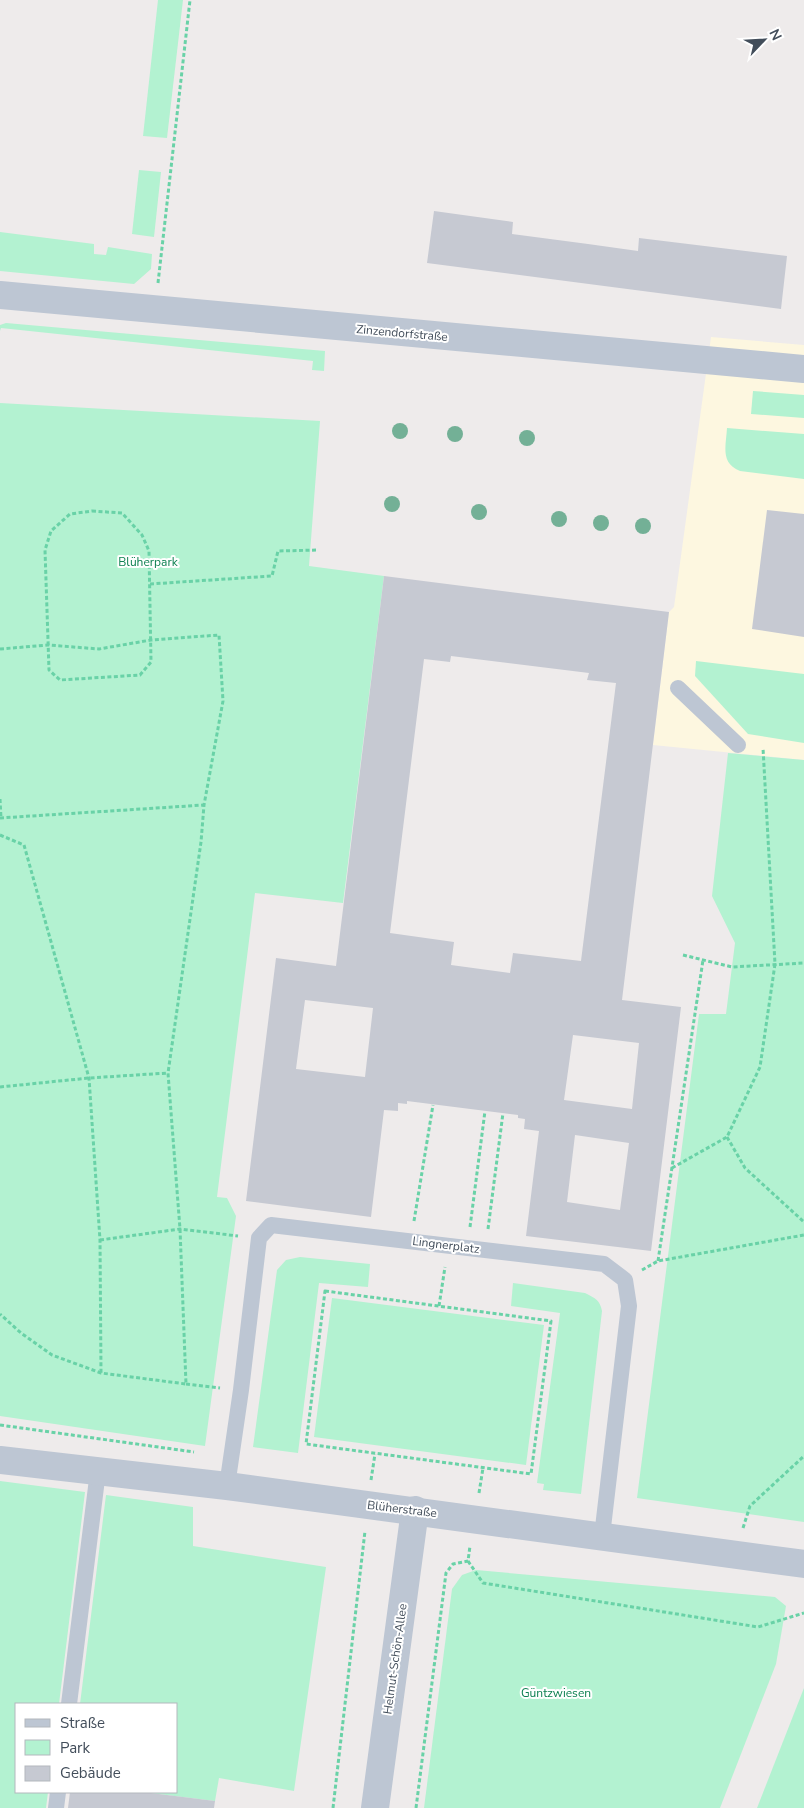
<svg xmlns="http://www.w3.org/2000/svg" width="804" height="1808" font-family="'Nunito Sans',sans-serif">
<rect width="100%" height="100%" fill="#eeebeb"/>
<polygon fill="#fdf7e0" points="711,337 804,345 804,760 653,745 669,612 674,607"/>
<g fill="#b3f2d1">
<polygon points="158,0 183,0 167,138 143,136"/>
<polygon points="139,170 161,172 154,237 132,234"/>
<polygon points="0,232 94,244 94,254 106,255 108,247 152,254 151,269 134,284 0,271"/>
<polygon points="6,323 325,351 324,371 312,370 313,361 1,328 0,331 0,325"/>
<polygon points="753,391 804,395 804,418 751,414"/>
<polygon points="0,403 320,421 309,566 384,576 343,903 255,893 217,1197 227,1198 236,1216 205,1446 0,1416"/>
<path d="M727,428L804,434V479L740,471C720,463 726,446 727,428Z"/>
<polygon points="696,661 804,674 804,743 748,734 695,676"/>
<polygon points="728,753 804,760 804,1522 637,1498 699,1014 726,1014 735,943 712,896"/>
<polygon points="300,1257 370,1264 368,1287 319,1283 298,1453 253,1447 277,1270 286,1260"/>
<path d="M513,1283L585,1293C595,1298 600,1300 602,1311L581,1494L543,1490L544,1484L537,1483L560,1313L511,1306Z"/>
<polygon points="332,1298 544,1325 526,1465 314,1437"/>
<polygon points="0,1481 85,1492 59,1704 16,1704 16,1792 48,1792 46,1808 0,1808"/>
<polygon points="106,1495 193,1507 193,1546 326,1567 294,1791 219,1778 215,1801 150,1793 176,1792 176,1704 80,1704"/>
<polygon points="476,1570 775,1597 786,1606 776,1664 720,1808 424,1808 452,1589 462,1575"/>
<polygon points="804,1688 804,1808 757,1808"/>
</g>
<g fill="#c6c9d2" fill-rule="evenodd">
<polygon points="434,211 513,222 512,234 588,244 638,251 639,238 787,256 781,309 427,263"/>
<polygon points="767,510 804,514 804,637 752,629"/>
<path d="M384,576L669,612L622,1000L681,1007L651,1251L526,1236L539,1131L524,1129L525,1119L518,1118V1115L407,1101V1104L398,1103V1111L384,1110L371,1217L246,1201L276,958L336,966ZM451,656L589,673L587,680L616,683L581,961L513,953L510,973L451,965L454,942L390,933L424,659L450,662ZM305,1000L373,1008L365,1077L296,1069ZM573,1035L639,1043L632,1109L564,1100ZM575,1135L629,1143L620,1210L567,1202Z"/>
<polygon points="70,1792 143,1792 215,1801 214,1808 68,1808"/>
</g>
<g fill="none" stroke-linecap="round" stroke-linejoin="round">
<g stroke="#69d2a7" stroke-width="3" stroke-dasharray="4 2.5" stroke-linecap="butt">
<polyline points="158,283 190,0"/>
<polygon points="92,511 122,513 142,535 149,551 151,662 140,675 60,680 49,670 45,550 51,531 70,514"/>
<polyline points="150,584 272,576 278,551 318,550"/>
<polyline points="0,649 48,645 99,649 151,640 219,635 223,701 204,805 201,842 168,1073 180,1229 186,1384 101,1373 52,1355 21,1333 0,1314"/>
<polyline points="0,799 1,818"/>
<polyline points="0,818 204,805"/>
<polyline points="0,835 24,845 89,1078 100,1240 101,1373"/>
<polyline points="683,955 732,967 804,963"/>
<polyline points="0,1087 89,1078 168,1073"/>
<polyline points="727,1137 745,1168 804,1222"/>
<polyline points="672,1168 727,1137 760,1067 775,964 763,748"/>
<polyline points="414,1221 433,1105"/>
<polyline points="470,1227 485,1111"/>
<polyline points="488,1229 503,1113"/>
<polyline points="100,1240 180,1229 238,1236"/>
<polyline points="658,1261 703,960"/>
<polyline points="642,1270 658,1261 804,1235"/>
<polygon points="325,1291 551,1321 531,1474 306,1444"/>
<polyline points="439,1306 445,1267"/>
<polyline points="186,1384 220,1388"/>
<polyline points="0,1425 194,1452"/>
<polyline points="371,1480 375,1454"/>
<polyline points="479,1493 483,1468"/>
<polyline points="743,1528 750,1506 804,1456"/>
<polyline points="468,1561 483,1583 758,1627 804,1613"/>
<polyline points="333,1808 365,1531"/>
<polyline points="416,1808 446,1573 453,1564 468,1561 470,1546"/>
</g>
<g stroke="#bdc6d3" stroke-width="16">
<polyline points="678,688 738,745"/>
<polyline points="227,1486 241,1390 259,1238 271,1225 604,1264 625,1280 629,1306 602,1536"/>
<polyline points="69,1704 98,1471"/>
<polyline points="56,1808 58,1792"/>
</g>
<g stroke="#bdc6d3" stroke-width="28">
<polyline points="0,295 804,369"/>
<polyline points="0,1460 227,1486 804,1564"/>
<polyline points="375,1808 415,1510"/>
</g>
</g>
<g fill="#73b096">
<circle cx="400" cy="431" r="8"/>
<circle cx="455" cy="434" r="8"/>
<circle cx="527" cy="438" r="8"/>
<circle cx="392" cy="504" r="8"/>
<circle cx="479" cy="512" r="8"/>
<circle cx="559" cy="519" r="8"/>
<circle cx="601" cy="523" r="8"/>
<circle cx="643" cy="526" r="8"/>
</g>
<g text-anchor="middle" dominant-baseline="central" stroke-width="4" stroke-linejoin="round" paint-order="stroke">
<g font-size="12" fill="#424d5a" stroke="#fff">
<text transform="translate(402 333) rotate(5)">Zinzendorfstraße</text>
<text transform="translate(446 1245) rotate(7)">Lingnerplatz</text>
<text transform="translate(402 1509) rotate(7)">Blüherstraße</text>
<text transform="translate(395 1659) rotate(-82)">Helmut-Schön-Allee</text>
</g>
<g font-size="12" fill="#0e8051" stroke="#fff">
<text x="148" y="562">Blüherpark</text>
<text x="556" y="1693">Güntzwiesen</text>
</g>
</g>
<rect x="15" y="1703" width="162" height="90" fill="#ffffff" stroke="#b3b8bd"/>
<rect x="25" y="1719" width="25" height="8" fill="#bdc6d3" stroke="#b3b8bd"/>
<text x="60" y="1728" font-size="15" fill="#424d5a">Straße</text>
<rect x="25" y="1740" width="25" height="15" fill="#b3f2d1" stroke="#b3b8bd"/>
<text x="60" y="1753" font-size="15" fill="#424d5a">Park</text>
<rect x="25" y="1766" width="25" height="15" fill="#c6c9d2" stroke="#b3b8bd"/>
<text x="60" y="1778" font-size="15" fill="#424d5a">Gebäude</text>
<g transform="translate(764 40) rotate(65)" stroke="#ffffff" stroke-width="4" paint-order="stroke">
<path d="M0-4L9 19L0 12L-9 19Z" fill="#424d5a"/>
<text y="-8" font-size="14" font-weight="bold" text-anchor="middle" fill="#424d5a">N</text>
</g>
</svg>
